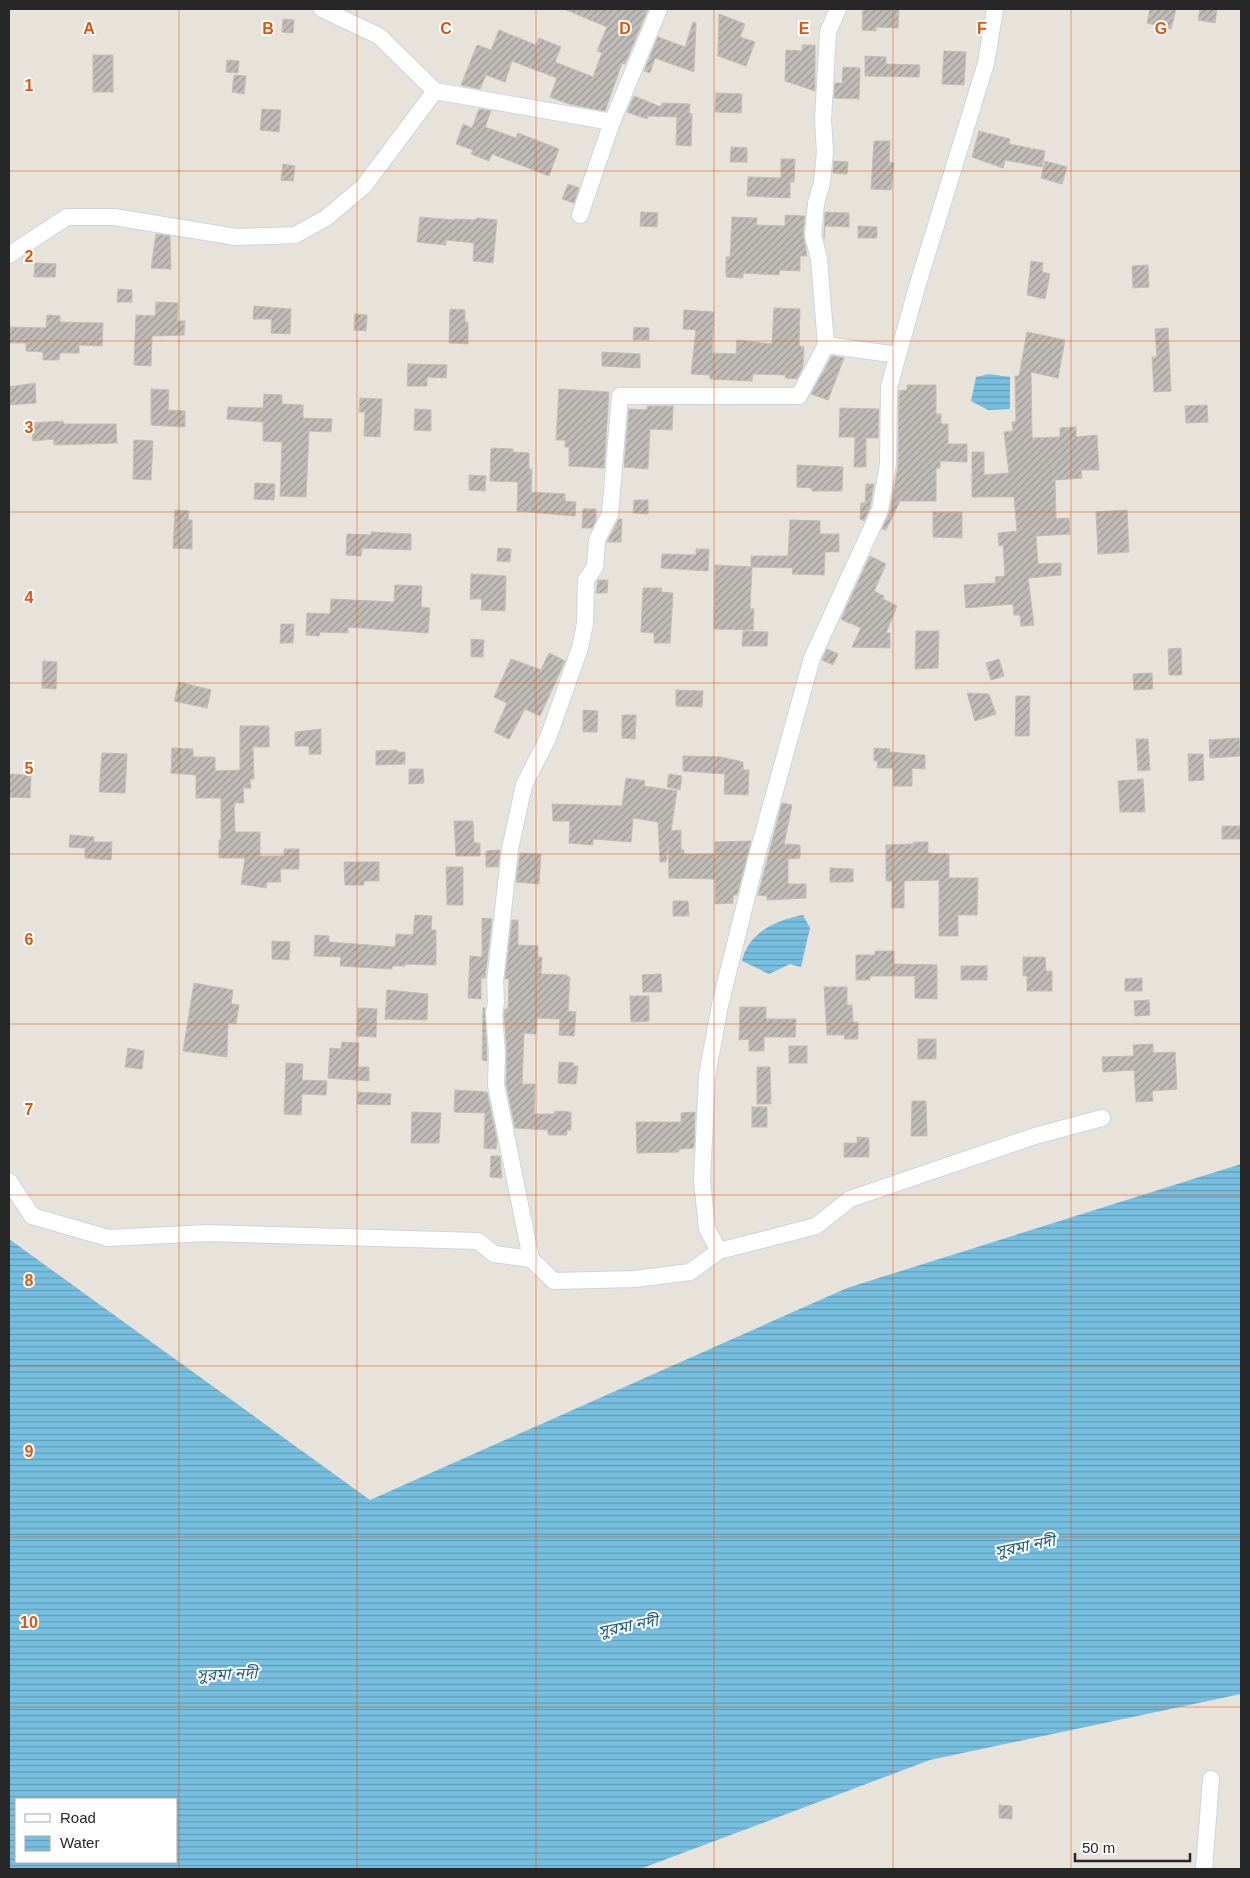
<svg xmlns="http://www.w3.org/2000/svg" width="1250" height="1878" font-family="Arial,'Noto Sans Bengali',sans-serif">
<defs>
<pattern id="water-rules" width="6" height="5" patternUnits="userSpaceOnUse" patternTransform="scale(1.25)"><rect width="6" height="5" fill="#77bfe0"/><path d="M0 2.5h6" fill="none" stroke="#629bb6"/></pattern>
<pattern id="building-hatch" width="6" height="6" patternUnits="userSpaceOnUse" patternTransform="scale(1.25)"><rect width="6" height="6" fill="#c0bcb7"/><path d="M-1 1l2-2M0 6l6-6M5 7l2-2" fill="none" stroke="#9c9995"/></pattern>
</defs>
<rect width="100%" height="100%" fill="#e8e3da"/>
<g fill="url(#water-rules)" fill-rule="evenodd">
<polygon points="989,374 1010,377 1010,409 988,410 971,401 976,377"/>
<path d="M803,915L810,928L801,967L790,964L769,974L742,961C748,932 777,920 803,915Z"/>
<path d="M1241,1164V1694L930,1760L640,1869H9V1239L370,1500L847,1288ZM16,1799H176V1862H16Z"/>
</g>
<g fill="url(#building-hatch)" stroke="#c3beb4">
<polygon points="564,9 648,9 625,64 622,63 605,111 569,104 550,97 557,78 512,61 505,82 486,75 480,89 461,85 477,45 491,50 499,30 536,45 539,38 561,47 555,62 593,77 602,53 597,51 607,27"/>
<polygon points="863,9 899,9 898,28 876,27 876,31 862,30"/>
<polygon points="1150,9 1176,9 1171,29 1147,23"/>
<polygon points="1200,9 1217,9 1215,23 1198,20"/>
<polygon points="719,14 745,24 740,37 755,42 746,66 718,56"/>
<polygon points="283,19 294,20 293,33 282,32"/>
<polygon points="693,22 696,23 694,72 655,58 650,73 644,71 658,37 685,47"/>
<polygon points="802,45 815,45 815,91 785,81 786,50 802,51"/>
<polygon points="944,51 966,52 964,85 942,84"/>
<rect x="93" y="55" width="20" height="37"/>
<polygon points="865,56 886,57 886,64 920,65 919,77 865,76"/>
<polygon points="227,60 239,61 238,73 226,72"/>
<polygon points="843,67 860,68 859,99 834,98 835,83 842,83"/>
<polygon points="234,75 246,76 244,94 232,92"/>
<polygon points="716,93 742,94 741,113 715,112"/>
<polygon points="634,96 661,107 662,103 690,104 689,113 692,114 691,146 676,145 677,117 648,116 647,119 627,112"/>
<polygon points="262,109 281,110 279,132 260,130"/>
<polygon points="479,109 491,111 485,127 516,138 518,133 559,149 549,176 492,154 489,161 471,154 473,150 456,144 463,124 472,128"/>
<polygon points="979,131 1010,139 1009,144 1045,151 1042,167 1005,160 1003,168 972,157"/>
<polygon points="874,141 890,141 889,162 894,163 891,190 871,189"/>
<polygon points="731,147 747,148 747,162 730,162"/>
<polygon points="781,159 795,159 794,182 790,182 790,198 747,196 748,177 781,178"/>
<polygon points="834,161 848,162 847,174 833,173"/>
<polygon points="1045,161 1067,167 1062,184 1041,178"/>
<polygon points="283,164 295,166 293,181 281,180"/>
<polygon points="568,184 579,188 574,203 562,199"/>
<polygon points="641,212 658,213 657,227 640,226"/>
<polygon points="825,212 849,213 849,227 825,226 824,238"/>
<polygon points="785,215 805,216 803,234 807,256 800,256 800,271 780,270 779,275 743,273 743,278 726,277 726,257 730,257 732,217 757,218 756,225 785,226"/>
<polygon points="420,217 455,220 455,219 476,220 477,218 497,220 493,263 473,261 474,243 446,240 446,245 417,242"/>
<polygon points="858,226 877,227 877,238 858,238"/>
<polygon points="156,234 170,236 171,269 151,268"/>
<polygon points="1031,261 1043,263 1042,272 1050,274 1045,299 1027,295"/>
<polygon points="35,263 56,264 55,277 34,277"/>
<polygon points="1148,265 1149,287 1133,288 1132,266"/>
<polygon points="118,289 132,290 132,302 117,302"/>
<polygon points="156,302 178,303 177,321 185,321 184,335 152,336 151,366 134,365 136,315 155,316"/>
<polygon points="254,306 291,309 290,334 271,333 272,319 253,319"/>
<polygon points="774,308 800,309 799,346 804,347 803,366 797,379 785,378 786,375 753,374 752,381 710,379 710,375 691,374 696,330 683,329 684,310 714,312 712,353 736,354 737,340 772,344"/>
<polygon points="450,309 465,310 465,322 468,322 468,344 449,343"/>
<polygon points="355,314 367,315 366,331 354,330"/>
<polygon points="47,315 60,316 60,322 103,323 102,346 79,345 79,353 60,353 59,360 43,360 43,352 26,351 26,343 9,343 9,327 46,328"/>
<polygon points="634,327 649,328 649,340 633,340"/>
<polygon points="1168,328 1171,391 1154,392 1152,357 1157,357 1155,329"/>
<polygon points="1027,332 1065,340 1058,378 1031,372 1032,438 1060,437 1060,428 1076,427 1076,437 1097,435 1099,470 1081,470 1082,478 1055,480 1056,519 1069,518 1070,534 1036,536 1038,564 1061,563 1061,575 1028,578 1034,625 1021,626 1020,615 1014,615 1013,604 966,608 964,585 996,583 995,577 1005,576 1003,545 999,546 998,533 1017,531 1014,497 972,497 972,452 984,452 984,475 1009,473 1004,432 1013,431 1012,422 1016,422 1015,376 1019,376"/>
<polygon points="602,352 640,354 640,368 602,366"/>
<polygon points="832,356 844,358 828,400 811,394"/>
<polygon points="408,364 447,365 446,378 427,377 427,386 407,386"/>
<polygon points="35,383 36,403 9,405 9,387"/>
<polygon points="907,385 936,385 936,414 941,414 941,424 948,424 948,444 967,444 967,462 940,461 940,468 936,468 936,501 900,501 886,530 882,529 890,512 898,466 899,391 907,390"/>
<polygon points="151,389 169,390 168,410 185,411 185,427 151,425"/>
<polygon points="559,389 609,392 604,468 569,466 569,447 565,447 565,440 556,440"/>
<polygon points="264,394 282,395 282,404 303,405 303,418 332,419 331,432 309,431 306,497 280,496 282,442 263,441 263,422 227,419 228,407 263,408"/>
<polygon points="360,398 382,399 380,437 364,436 365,412 359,412"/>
<polygon points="1207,405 1208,422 1186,423 1185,406"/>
<polygon points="647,406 673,406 672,430 650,429 648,469 624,467 629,409 647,410"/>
<polygon points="840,408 879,409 878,438 866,438 866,467 854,467 855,437 839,437"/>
<polygon points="415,409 431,410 431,431 414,430"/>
<polygon points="63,421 64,424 116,424 117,443 54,445 54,439 33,441 31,423"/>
<polygon points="134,440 153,441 151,480 133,479"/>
<polygon points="491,448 513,449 513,452 529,453 529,469 532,469 531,492 565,494 565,501 576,502 575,516 517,511 518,482 490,481"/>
<polygon points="797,465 843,467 842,491 812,491 812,488 797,487"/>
<polygon points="469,475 486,476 485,491 469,490"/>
<polygon points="255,483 275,484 274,500 254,499"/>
<polygon points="866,484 874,484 870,507 864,521 860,519 861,503 865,503"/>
<polygon points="634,500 648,500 648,514 633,513"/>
<polygon points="583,509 596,509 596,520 592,528 582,528"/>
<polygon points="175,510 189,511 188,520 192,520 192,549 173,548"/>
<polygon points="1127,510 1129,552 1098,554 1096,512"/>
<polygon points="933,512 962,512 962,538 933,537"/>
<polygon points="619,519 622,519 621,542 607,542"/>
<polygon points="790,520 820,521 820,534 839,534 839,552 825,552 824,575 792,574 793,568 751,567 751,556 788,556"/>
<polygon points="371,532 411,534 411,550 362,548 361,556 346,555 347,534 371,535"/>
<polygon points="498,548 511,549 510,562 497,561"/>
<polygon points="696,549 709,549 708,571 661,568 662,554 696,555"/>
<polygon points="870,556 886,564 874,591 884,596 883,599 897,606 886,633 890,633 890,648 852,647 861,628 852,624 852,621 851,624 841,619"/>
<polygon points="715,565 752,567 750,609 754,609 753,630 714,629"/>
<polygon points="471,574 506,576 505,611 481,610 482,599 470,599"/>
<polygon points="598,580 608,580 607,593 596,593"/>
<polygon points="395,585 422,586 421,607 430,608 428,633 348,627 348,633 320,632 319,636 306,635 307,613 330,614 331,599 394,602"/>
<polygon points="643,588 662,588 661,592 673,593 670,643 654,643 654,633 641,632"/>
<polygon points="281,624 294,624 293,643 280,643"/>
<polygon points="743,631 768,632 767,646 742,646"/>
<polygon points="916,631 939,631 938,668 915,669"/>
<polygon points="471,639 484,640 483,657 471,657"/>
<polygon points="1181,648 1182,675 1169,675 1168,649"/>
<polygon points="827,649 838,654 833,665 822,660"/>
<polygon points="549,653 565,661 540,716 525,709 509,739 494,732 507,703 494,697 511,659 541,670"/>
<polygon points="999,659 1004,676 991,680 986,663"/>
<polygon points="43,661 57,662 56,689 42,688"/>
<polygon points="1152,673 1153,689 1134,690 1133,674"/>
<polygon points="179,682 211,690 207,708 174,701"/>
<polygon points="676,690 703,691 702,707 676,706"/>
<polygon points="967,693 989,694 996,714 975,721"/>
<polygon points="1016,696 1030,696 1029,736 1015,736"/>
<polygon points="583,710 598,711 597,732 583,732"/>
<polygon points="622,715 636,715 635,739 622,738"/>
<polygon points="240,726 269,726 269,747 253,747 254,779 250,779 251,788 243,788 244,803 234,803 235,832 260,832 260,856 284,856 284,849 299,849 299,869 280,869 281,882 267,882 266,888 241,884 245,858 219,858 219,840 221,840 221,798 196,798 196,775 171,773 172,748 193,749 193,757 215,757 215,771 240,770"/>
<polygon points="321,729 321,754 309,754 309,746 295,746 295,732"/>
<polygon points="1239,738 1240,756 1210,758 1209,740"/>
<polygon points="1136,739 1148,739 1150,770 1138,771"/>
<polygon points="874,748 890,749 889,752 925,755 925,769 912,768 912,786 893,786 893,768 877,768 878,761 874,761"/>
<polygon points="397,750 397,752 405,752 405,764 376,765 376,751"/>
<polygon points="102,753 127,754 125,793 99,792"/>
<polygon points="1188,754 1203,754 1204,780 1189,781"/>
<polygon points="683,756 721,757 743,762 743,770 749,770 748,795 724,794 725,774 683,771"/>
<polygon points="409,769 423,769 424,783 409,784"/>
<polygon points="9,774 31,775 30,798 9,797"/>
<polygon points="669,774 682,776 680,790 667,787"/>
<polygon points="626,778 645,781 644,786 677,791 671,831 681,830 681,850 684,850 684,854 715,854 715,842 751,841 737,895 733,895 733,903 715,904 715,879 669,878 668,846 666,862 660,862 658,822 633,818 631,842 593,839 593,845 569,843 570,821 553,821 552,804 622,806"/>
<polygon points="1143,779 1145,812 1120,812 1118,781"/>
<polygon points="782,803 792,805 784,844 800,845 800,858 788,859 788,884 806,884 806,898 767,900 767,896 758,895"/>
<polygon points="454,821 473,821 474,843 480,843 480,856 456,856"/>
<rect x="1222" y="826" width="19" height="13"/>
<polygon points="70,835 94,837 94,842 112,842 111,860 85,858 85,848 69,847"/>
<polygon points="913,842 928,842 928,853 949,854 949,878 978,878 977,915 958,915 958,936 939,936 939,880 904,881 904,908 892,908 892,881 886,881 886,845 913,844"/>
<polygon points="500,850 498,867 486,867 486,851"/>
<polygon points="520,853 541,854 539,884 516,882"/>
<polygon points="344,862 379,862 379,881 364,881 364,885 345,885"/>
<polygon points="446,867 463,867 463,905 447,905"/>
<polygon points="830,868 853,869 853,882 830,882"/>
<polygon points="673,901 688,901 689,916 673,916"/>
<polygon points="415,915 432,916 431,930 436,930 436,965 405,964 405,966 392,966 392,969 340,966 341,957 314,956 315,935 329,936 329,942 395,947 396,934 413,935"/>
<polygon points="482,918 492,919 485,978 481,978 481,999 468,998 470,956 482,957"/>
<polygon points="512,920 518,920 518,945 538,946 538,957 542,957 541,974 567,975 567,977 570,977 568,1011 576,1012 574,1036 559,1035 560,1019 537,1018 536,1034 524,1033 522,1084 535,1084 534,1114 554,1114 555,1111 571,1112 571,1130 567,1130 567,1135 548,1135 548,1130 515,1128 506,1084 507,1052 504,1014 505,1009 508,1009 509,979 505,979"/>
<polygon points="272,941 290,942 289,960 272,959"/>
<polygon points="875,951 894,951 894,964 937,965 937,999 915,998 915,976 870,976 870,980 856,980 856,955 875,955"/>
<polygon points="1023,957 1045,957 1046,971 1052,971 1052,991 1027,991 1027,976 1023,976"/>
<rect x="961" y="966" width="26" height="14"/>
<polygon points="661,974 662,992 643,992 642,975"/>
<polygon points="1142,978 1142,991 1125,991 1125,979"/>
<polygon points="194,983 233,990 231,1004 239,1005 236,1024 228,1023 227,1057 183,1051"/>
<polygon points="824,987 847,987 847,1005 852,1005 853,1022 858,1022 858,1039 844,1039 845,1035 827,1035"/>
<polygon points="387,990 428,994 427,1020 385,1019"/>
<polygon points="630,996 649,996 649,1021 631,1022"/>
<polygon points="1149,1000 1150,1015 1135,1016 1134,1001"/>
<polygon points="740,1007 766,1007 766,1019 796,1019 795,1037 764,1037 764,1051 749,1051 749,1039 739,1040"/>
<polygon points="358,1008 377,1009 376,1037 357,1036"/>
<polygon points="483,1008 485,1008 487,1061 482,1060"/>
<rect x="918" y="1039" width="18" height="20"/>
<polygon points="342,1042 359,1043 358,1067 369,1067 369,1081 328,1078 330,1048 341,1049"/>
<polygon points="1153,1044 1153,1053 1175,1052 1177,1089 1152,1091 1153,1101 1136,1102 1134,1070 1103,1072 1102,1057 1134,1056 1133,1045"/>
<rect x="789" y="1046" width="18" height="17"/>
<polygon points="128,1048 144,1051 142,1069 125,1067"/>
<polygon points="559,1062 574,1063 573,1066 578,1066 576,1084 558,1083"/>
<polygon points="286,1063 303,1064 302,1080 327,1081 326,1095 302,1094 301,1115 284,1114"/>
<polygon points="757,1067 770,1067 771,1104 757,1104"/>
<polygon points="455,1090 487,1092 497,1140 496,1149 484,1148 485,1113 454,1112"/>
<polygon points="358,1092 391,1094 390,1105 357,1104"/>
<polygon points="912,1101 926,1101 927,1136 911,1136"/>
<rect x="752" y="1107" width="15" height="20"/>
<polygon points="412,1112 441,1113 439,1143 411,1143"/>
<polygon points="695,1112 694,1148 679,1149 679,1152 637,1153 636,1122 681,1122 681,1113"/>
<polygon points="857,1137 869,1138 869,1157 844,1157 844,1143 857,1143"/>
<polygon points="491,1156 500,1156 502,1178 490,1177"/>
<polygon points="999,1805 1012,1806 1012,1819 999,1818"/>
</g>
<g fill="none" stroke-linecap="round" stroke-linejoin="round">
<defs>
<g id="minor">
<polyline points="322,9 379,36 435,91 612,122"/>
<polyline points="580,215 612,122 659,9"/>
<polyline points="9,255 67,217 114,217 236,237 295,235 326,218 364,186 435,91"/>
<polyline points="826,345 819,259 813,235 816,203 822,183 825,152 823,120 828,32 838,9"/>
<polyline points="9,1181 32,1216 108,1238 207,1233 478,1241 494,1254 531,1259 554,1281 635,1279 690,1272 719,1251 816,1226 850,1199 1035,1136 1102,1118"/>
<polyline points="719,1251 707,1229 702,1180 707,1076 720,1005 758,852 812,658 880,510 888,464 889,387 917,287 986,63 995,9"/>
<polyline points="531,1259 496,1085 497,1053 494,1013 496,1002 495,982 510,849 524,785 548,738 580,648 585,624 586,580 595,567 597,540 610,514 620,396 799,396 826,345 898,355"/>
<polyline points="1204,1869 1211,1779"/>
</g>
</defs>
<use href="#minor" stroke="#d0d2df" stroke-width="18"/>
<use href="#minor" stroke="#fff" stroke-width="16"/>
</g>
<path fill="none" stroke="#de560d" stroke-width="1" stroke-opacity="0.55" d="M179,9V1869M357,9V1869M536,9V1869M714,9V1869M893,9V1869M1071,9V1869M9,171H1241M9,341H1241M9,512H1241M9,683H1241M9,854H1241M9,1024H1241M9,1195H1241M9,1366H1241M9,1537H1241M9,1707H1241"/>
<g text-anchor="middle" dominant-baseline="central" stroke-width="4" stroke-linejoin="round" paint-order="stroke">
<g font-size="16" font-style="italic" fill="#1b5c87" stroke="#fff">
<text transform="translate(1025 1546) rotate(-11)">সুরমা নদী</text>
<text transform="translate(628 1626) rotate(-11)">সুরমা নদী</text>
<text transform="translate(227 1674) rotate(-2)">সুরমা নদী</text>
</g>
</g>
<g font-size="16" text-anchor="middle" font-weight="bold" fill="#de560d" stroke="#fff" stroke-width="4" stroke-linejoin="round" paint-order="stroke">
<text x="89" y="34">A</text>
<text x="268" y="34">B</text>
<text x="446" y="34">C</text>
<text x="625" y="34">D</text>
<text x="804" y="34">E</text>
<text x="982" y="34">F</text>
<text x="1161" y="34">G</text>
<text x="29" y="91">1</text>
<text x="29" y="262">2</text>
<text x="29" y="433">3</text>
<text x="29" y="603">4</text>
<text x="29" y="774">5</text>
<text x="29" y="945">6</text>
<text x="29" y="1115">7</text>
<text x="29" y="1286">8</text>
<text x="29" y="1457">9</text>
<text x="29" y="1628">10</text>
</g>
<rect width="1250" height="1878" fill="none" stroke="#272727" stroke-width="20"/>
<rect x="15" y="1798" width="162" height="65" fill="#ffffff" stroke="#a9a9a9"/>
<rect x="25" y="1814" width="25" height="8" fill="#ffffff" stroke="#a9a9a9"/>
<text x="60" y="1823" font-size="15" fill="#272727">Road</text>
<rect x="25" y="1836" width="25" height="15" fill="url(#water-rules)" stroke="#a9a9a9"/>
<text x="60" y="1848" font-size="15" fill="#272727">Water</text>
<path d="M1075 1853v8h115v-8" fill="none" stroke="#272727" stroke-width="2.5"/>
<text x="1082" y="1853" font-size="15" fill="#272727" stroke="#ffffff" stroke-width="4" paint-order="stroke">50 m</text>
</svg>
